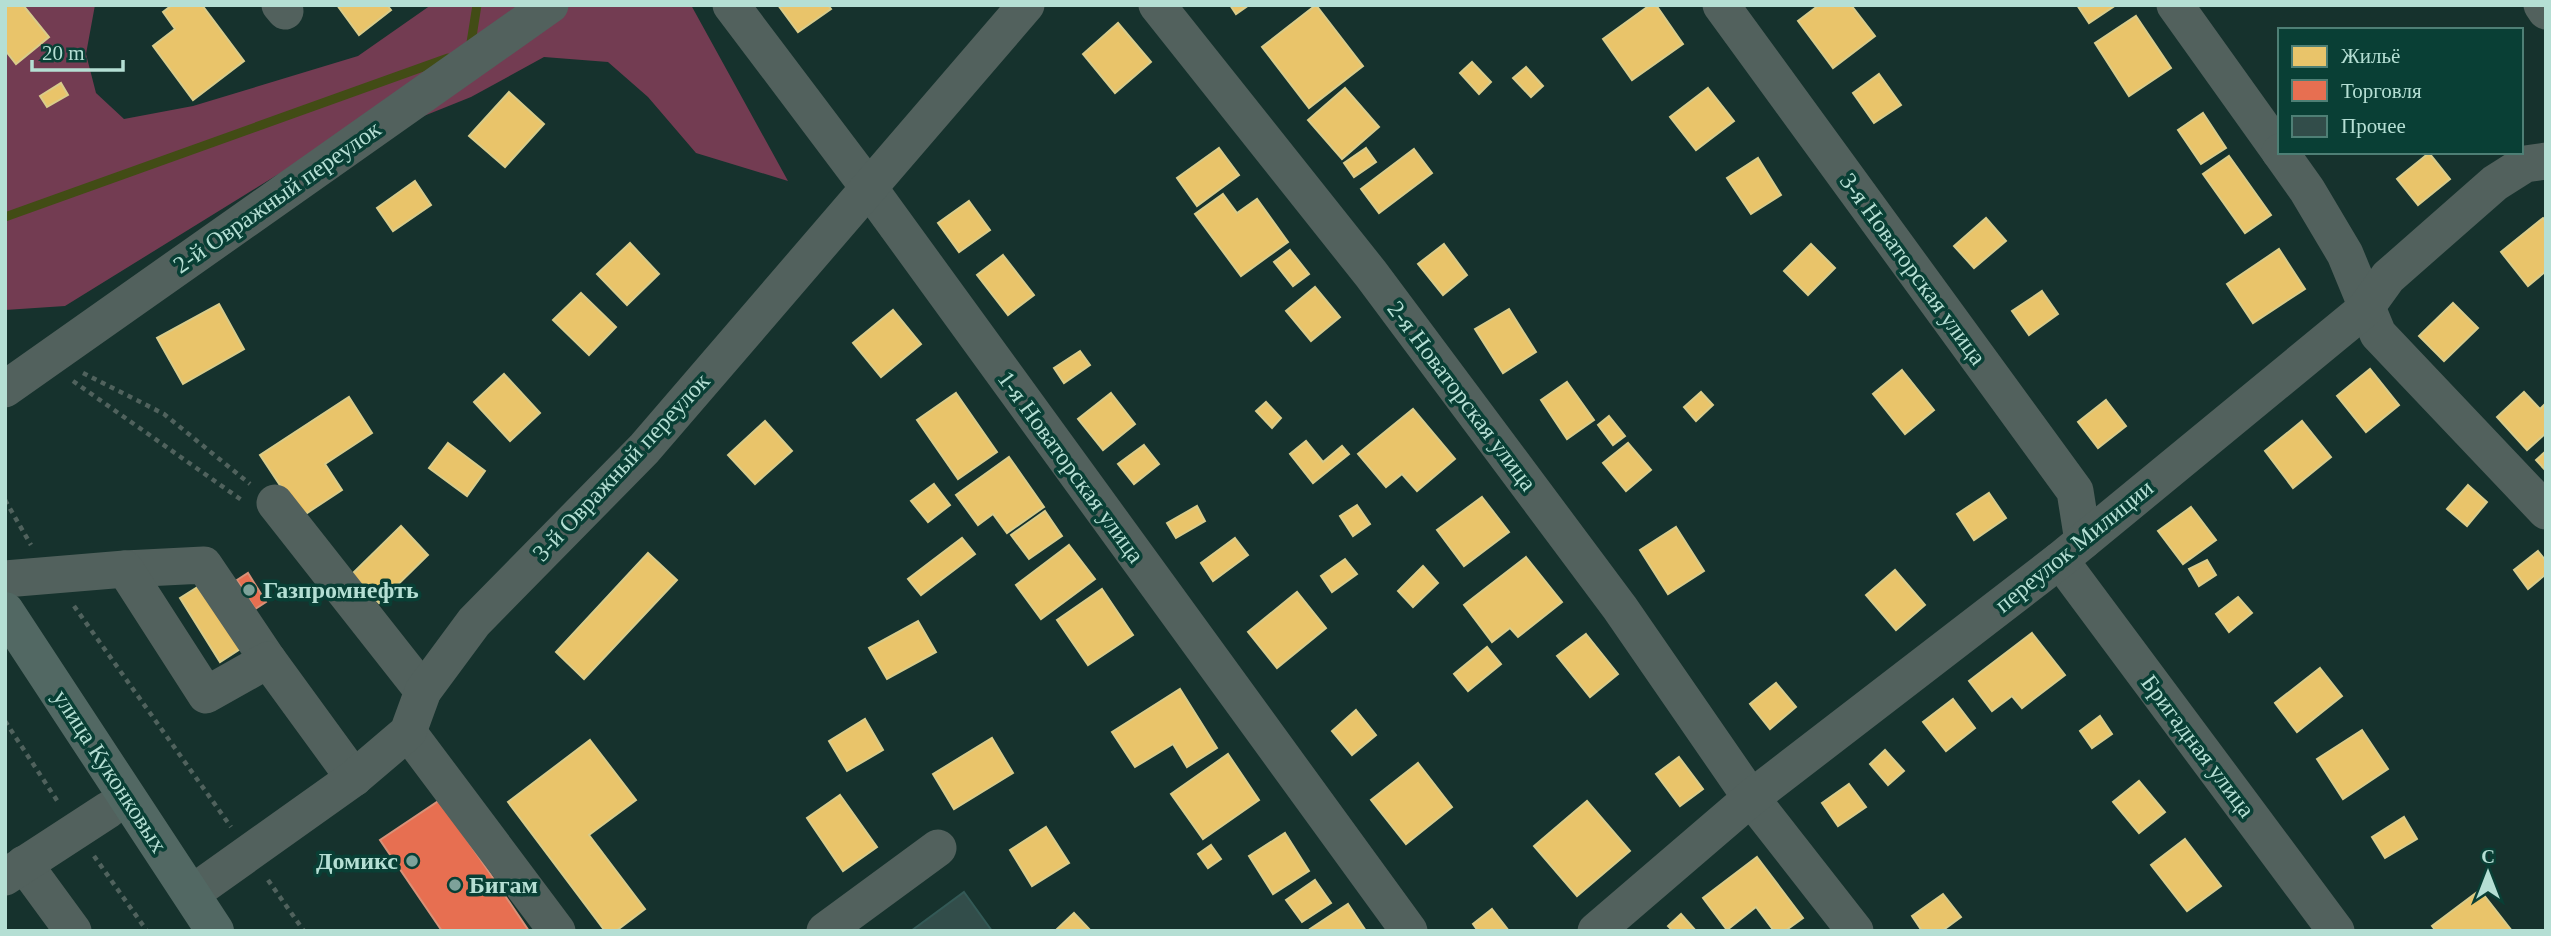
<svg xmlns="http://www.w3.org/2000/svg" width="2551" height="936" font-family="Georgia,serif">
<rect width="100%" height="100%" fill="#16322d"/>
<polygon fill="#733c52" points="5,5 95,5 86,54 96,93 124,119 193,106 358,56 431,5 691,5 788,181 696,153 648,97 608,62 544,57 471,97 277,175 65,306 5,310"/>
<g fill="#e9c46a" stroke="#d9cc8a" stroke-width="2">
<polygon points="5,5 23,5 49,37 16,64 5,50"/>
<polygon points="172,5 202,5 244,61 193,100 153,46 175,29 163,12"/>
<polygon points="337,5 387,5 391,10 359,35"/>
<polygon points="778,5 828,5 831,9 798,32"/>
<polygon points="1230,5 1249,5 1236,14"/>
<polygon points="1316,5 1363,66 1309,108 1262,47"/>
<polygon points="1650,5 1656,5 1683,44 1632,80 1603,39"/>
<polygon points="1819,5 1851,5 1875,36 1833,68 1798,21"/>
<polygon points="2077,5 2116,5 2089,23"/>
<polygon points="2136,16 2171,68 2129,96 2095,43"/>
<polygon points="1118,23 1151,62 1115,93 1083,54"/>
<polygon points="1472,62 1491,82 1479,94 1460,73"/>
<polygon points="1526,67 1543,86 1531,97 1513,78"/>
<polygon points="1879,74 1901,105 1874,123 1853,93"/>
<polygon points="61,83 68,95 47,107 40,96"/>
<polygon points="1345,88 1379,127 1342,159 1308,120"/>
<polygon points="1708,88 1734,121 1696,150 1670,117"/>
<polygon points="509,92 544,124 505,167 469,136"/>
<polygon points="2203,113 2226,148 2201,164 2178,130"/>
<polygon points="1219,148 1239,175 1197,206 1177,178"/>
<polygon points="1366,148 1376,162 1354,177 1344,163"/>
<polygon points="1414,149 1432,173 1379,213 1361,189"/>
<polygon points="2429,153 2450,179 2418,205 2397,179"/>
<polygon points="2229,156 2271,215 2245,233 2203,174"/>
<polygon points="1758,158 1781,195 1751,214 1727,178"/>
<polygon points="415,181 431,205 393,231 377,208"/>
<polygon points="1223,194 1237,213 1257,199 1288,242 1241,276 1195,214"/>
<polygon points="969,201 990,230 959,252 938,223"/>
<polygon points="1986,218 2006,241 1974,268 1954,246"/>
<polygon points="2543,218 2546,221 2546,271 2528,286 2501,252"/>
<polygon points="630,243 659,274 627,305 597,274"/>
<polygon points="1444,244 1467,275 1443,295 1418,264"/>
<polygon points="1811,244 1835,268 1808,295 1784,271"/>
<polygon points="2279,249 2305,289 2253,323 2227,284"/>
<polygon points="1290,250 1309,274 1293,286 1274,262"/>
<polygon points="1003,255 1034,295 1008,315 977,275"/>
<polygon points="1315,287 1340,317 1311,341 1286,311"/>
<polygon points="2042,291 2058,314 2029,335 2012,311"/>
<polygon points="581,293 616,327 589,355 553,320"/>
<polygon points="2453,303 2478,328 2444,361 2419,336"/>
<polygon points="219,304 244,349 183,384 157,338"/>
<polygon points="1509,309 1536,352 1503,373 1475,329"/>
<polygon points="893,310 921,344 881,377 853,343"/>
<polygon points="1080,351 1090,365 1064,383 1054,368"/>
<polygon points="2370,369 2399,405 2366,432 2337,396"/>
<polygon points="1902,370 1934,410 1905,434 1873,394"/>
<polygon points="504,374 540,413 510,441 474,402"/>
<polygon points="1567,382 1594,420 1567,439 1541,400"/>
<polygon points="1701,392 1713,405 1696,421 1684,407"/>
<polygon points="2524,392 2540,409 2546,403 2546,433 2527,450 2497,417"/>
<polygon points="956,393 997,452 958,479 917,420"/>
<polygon points="1111,393 1135,424 1103,450 1078,419"/>
<polygon points="349,397 372,433 325,464 342,490 301,517 260,455"/>
<polygon points="2106,400 2126,426 2098,448 2078,422"/>
<polygon points="1266,402 1281,418 1272,428 1256,411"/>
<polygon points="1413,409 1455,459 1417,491 1402,474 1386,487 1358,454"/>
<polygon points="1609,416 1625,436 1613,445 1598,425"/>
<polygon points="765,421 792,451 755,484 728,455"/>
<polygon points="2302,421 2331,457 2293,488 2265,451"/>
<polygon points="1306,441 1323,462 1342,446 1349,454 1313,483 1290,454"/>
<polygon points="448,443 485,471 467,496 429,468"/>
<polygon points="1628,443 1651,470 1626,491 1603,463"/>
<polygon points="1144,445 1159,464 1134,484 1118,464"/>
<polygon points="2546,451 2546,471 2536,460"/>
<polygon points="1009,457 1044,507 1007,533 993,514 978,525 956,495"/>
<polygon points="934,484 950,505 928,522 911,501"/>
<polygon points="2468,485 2487,502 2467,526 2447,509"/>
<polygon points="1989,493 2006,518 1974,540 1957,514"/>
<polygon points="1482,497 1509,532 1464,566 1437,530"/>
<polygon points="1357,505 1370,524 1353,536 1340,516"/>
<polygon points="1197,506 1205,521 1176,538 1167,523"/>
<polygon points="2191,507 2216,540 2183,564 2158,531"/>
<polygon points="1045,511 1062,536 1029,559 1011,535"/>
<polygon points="401,526 428,555 379,603 351,575"/>
<polygon points="1676,527 1704,571 1668,594 1640,550"/>
<polygon points="962,538 975,554 921,595 908,579"/>
<polygon points="1235,538 1248,555 1213,581 1201,563"/>
<polygon points="1069,545 1095,579 1041,619 1016,585"/>
<polygon points="2538,551 2546,561 2546,574 2528,589 2514,570"/>
<polygon points="648,553 677,580 584,679 556,652"/>
<polygon points="1526,557 1562,602 1518,637 1510,628 1492,642 1464,605"/>
<polygon points="1345,559 1357,574 1332,592 1321,576"/>
<polygon points="2207,560 2216,575 2199,586 2189,569"/>
<polygon points="1423,566 1438,583 1413,607 1398,591"/>
<polygon points="1895,570 1925,605 1896,630 1866,595"/>
<polygon points="207,581 248,644 220,662 180,598"/>
<polygon points="1102,589 1133,635 1088,665 1057,620"/>
<polygon points="1297,592 1326,628 1277,668 1248,632"/>
<polygon points="2238,597 2252,613 2229,632 2216,614"/>
<polygon points="918,621 936,652 887,679 869,648"/>
<polygon points="2032,633 2065,675 2022,708 2012,696 1992,711 1969,681"/>
<polygon points="1586,634 1618,674 1590,697 1557,656"/>
<polygon points="1487,647 1501,664 1468,691 1454,674"/>
<polygon points="2320,668 2342,696 2297,732 2275,703"/>
<polygon points="1776,683 1796,707 1770,729 1750,704"/>
<polygon points="1180,689 1217,748 1187,767 1173,744 1135,767 1112,732"/>
<polygon points="1953,699 1975,728 1946,751 1923,722"/>
<polygon points="1356,710 1376,735 1352,755 1332,731"/>
<polygon points="2100,716 2112,734 2092,748 2080,731"/>
<polygon points="865,719 883,750 847,771 829,741"/>
<polygon points="2362,730 2388,769 2343,799 2317,759"/>
<polygon points="992,738 1013,773 954,809 933,774"/>
<polygon points="590,740 636,800 589,835 645,909 616,931 605,931 508,802"/>
<polygon points="1885,750 1904,771 1888,785 1870,764"/>
<polygon points="1228,754 1259,800 1203,839 1171,794"/>
<polygon points="1679,757 1703,789 1680,806 1656,774"/>
<polygon points="1418,763 1452,807 1406,844 1371,800"/>
<polygon points="2139,781 2165,812 2139,833 2113,802"/>
<polygon points="1849,784 1866,807 1838,826 1822,803"/>
<polygon points="840,795 877,847 843,871 807,818"/>
<polygon points="1587,801 1630,851 1577,896 1534,846"/>
<polygon points="2404,817 2417,839 2385,858 2372,837"/>
<polygon points="1046,827 1069,863 1032,886 1010,850"/>
<polygon points="1285,833 1309,871 1273,894 1249,856"/>
<polygon points="2185,839 2221,886 2187,911 2151,865"/>
<polygon points="1211,845 1221,859 1208,868 1198,854"/>
<polygon points="1757,857 1803,918 1785,931 1774,931 1756,907 1727,930 1703,898"/>
<polygon points="1315,880 1331,903 1302,922 1286,900"/>
<polygon points="2480,890 2512,931 2436,931 2432,926"/>
<polygon points="1943,894 1961,917 1942,931 1922,931 1912,916"/>
<polygon points="1348,904 1366,931 1307,931"/>
<polygon points="1492,909 1509,931 1478,931 1473,924"/>
<polygon points="1074,913 1091,931 1055,931"/>
<polygon points="1681,914 1696,931 1673,931 1668,926"/>
</g>
<g fill="#e76f51" stroke="#d89178" stroke-width="2">
<polygon points="248,573 266,602 255,609 237,580"/>
<polygon points="440,800 529,931 442,931 380,840"/>
</g>
<g fill="none" stroke-linecap="round" stroke-linejoin="round">
<g stroke="#424c15" stroke-width="9">
<polyline points="470,49 477,5"/>
<polyline points="5,217 448,58"/>
</g>
</g>
<polygon fill="#324d4a" stroke="#335956" stroke-width="2" points="964,892 992,931 911,931"/>
<g fill="none" stroke-linecap="round" stroke-linejoin="round">
<g stroke="#50625d" stroke-width="4.5" stroke-dasharray="5 5" stroke-linecap="butt">
<polyline points="83,373 164,414 250,484"/>
<polyline points="73,381 243,501"/>
<polyline points="5,500 31,545"/>
<polyline points="74,606 231,827"/>
<polyline points="5,721 58,802"/>
<polyline points="94,856 147,931"/>
<polyline points="268,880 304,931"/>
</g>
<g stroke="#52615d" stroke-width="37">
<polyline points="280,5 285,11"/>
<polyline points="731,5 869,188 1409,931"/>
<polyline points="1157,5 1371,274 1620,608 1751,798 1855,931"/>
<polyline points="1721,5 2075,491 2083,541"/>
<polyline points="2175,5 2280,152"/>
<polyline points="2542,5 2546,11"/>
<polyline points="2280,152 2307,190 2345,254 2378,334 2546,511"/>
<polyline points="5,389 550,5"/>
<polyline points="275,503 423,691"/>
<polyline points="2060,560 2336,931"/>
<polyline points="125,569 204,565 268,660"/>
<polyline points="5,579 125,569 206,695 268,660 354,778"/>
<polyline points="408,732 557,931"/>
<polyline points="24,864 73,931"/>
<polyline points="5,877 108,810"/>
<polyline points="191,894 354,778 408,732 423,691 474,622 644,449 1026,5"/>
<polyline points="825,931 938,848"/>
<polyline points="1596,931 1751,798 2060,560 2365,309 2388,277 2495,183 2525,164 2546,161"/>
</g>
<polyline stroke="#526863" stroke-width="38" points="5,611 215,931"/>
</g>
<g fill="#7da29a" stroke="#093f35" stroke-width="2.5">
<circle cx="249" cy="590" r="7"/>
<circle cx="412" cy="861" r="7"/>
<circle cx="455" cy="885" r="7"/>
</g>
<g text-anchor="middle" dominant-baseline="central" stroke-width="7" stroke-linejoin="round" paint-order="stroke">
<g font-size="24" fill="#b5dfd4" stroke="#093f35">
<text transform="translate(277 197) rotate(-35)">2-й Овражный переулок</text>
<text transform="translate(1913 269) rotate(54)">3-я Новаторская улица</text>
<text transform="translate(1462 396) rotate(53)">2-я Новаторская улица</text>
<text transform="translate(621 467) rotate(-47)">3-й Овражный переулок</text>
<text transform="translate(1071 467) rotate(54)">1-я Новаторская улица</text>
<text transform="translate(2074 546) rotate(-39)">переулок Милиции</text>
<text transform="translate(2198 746) rotate(53)">Бригадная улица</text>
<text transform="translate(110 771) rotate(57)">улица Куконковых</text>
</g>
<g font-size="24" font-weight="bold" fill="#b5dfd4" stroke="#093f35" text-anchor="start">
<text x="263" y="590">Газпромнефть</text>
<text x="398" y="861" text-anchor="end">Домикс</text>
<text x="469" y="885">Бигам</text>
</g>
</g>
<rect width="2551" height="936" fill="none" stroke="#b5dfd4" stroke-width="14"/>
<rect x="2278" y="28" width="245" height="126" fill="#093f35" stroke="#4e7f75" stroke-width="2"/>
<rect x="2292" y="46" width="35" height="21" fill="#e9c46a" stroke="#4e7f75" stroke-width="2"/>
<text x="2341" y="63" font-size="21" fill="#b5dfd4">Жильё</text>
<rect x="2292" y="80" width="35" height="21" fill="#e76f51" stroke="#4e7f75" stroke-width="2"/>
<text x="2341" y="98" font-size="21" fill="#b5dfd4">Торговля</text>
<rect x="2292" y="116" width="35" height="21" fill="#324d4a" stroke="#4e7f75" stroke-width="2"/>
<text x="2341" y="133" font-size="21" fill="#b5dfd4">Прочее</text>
<g transform="translate(2488 873)" stroke="#093f35" stroke-width="5" paint-order="stroke">
<path d="M0-5L12 26L0 18L-12 26Z" fill="#b5dfd4"/>
<text y="-10" font-size="19" font-weight="bold" text-anchor="middle" fill="#b5dfd4">С</text>
</g>
<path d="M32 60v10h91v-10" fill="none" stroke="#b5dfd4" stroke-width="3.5"/>
<text x="42" y="60" font-size="21" fill="#b5dfd4" stroke="#093f35" stroke-width="5" paint-order="stroke">20 m</text>
</svg>
